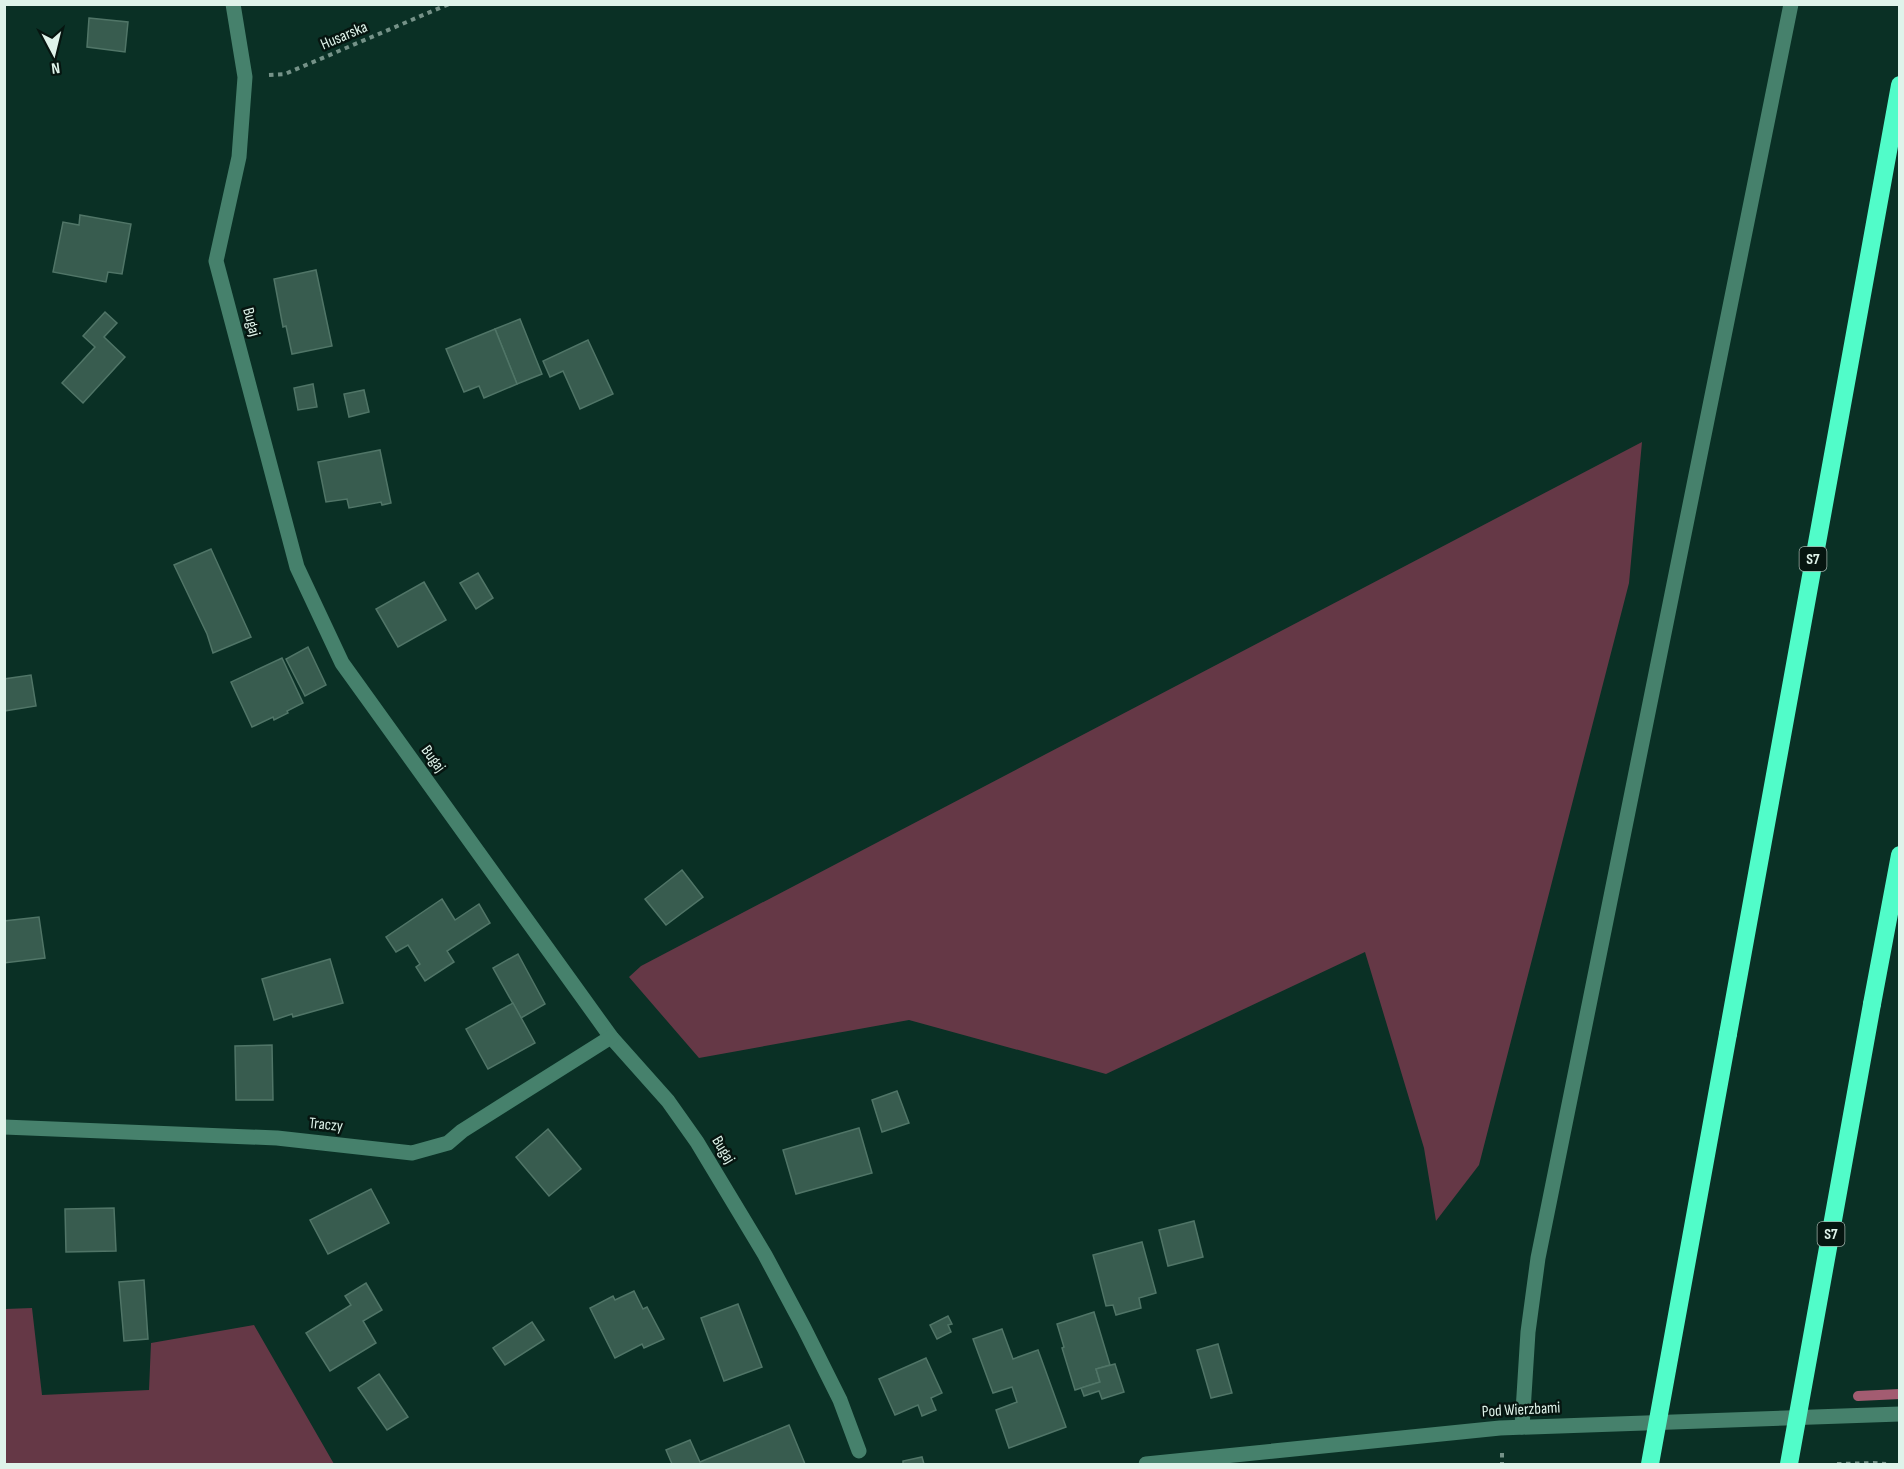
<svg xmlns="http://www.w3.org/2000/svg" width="1904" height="1469" font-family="'Sofia Sans Condensed',sans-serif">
<rect width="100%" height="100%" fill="#0a3025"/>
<g fill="#653846">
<polygon points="1642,442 1629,583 1479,1165 1436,1221 1424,1148 1365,952 1106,1074 909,1020 699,1058 629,977 641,966"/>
<polygon points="32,1308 42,1395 149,1390 151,1343 254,1325 334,1464 5,1464 5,1309"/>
</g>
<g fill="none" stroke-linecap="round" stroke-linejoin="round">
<polyline stroke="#a35c71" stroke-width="10" points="1858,1396 1900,1394"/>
</g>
<g fill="#385c4f" stroke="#507567" stroke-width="1.5">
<polygon points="89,18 128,22 125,52 87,47"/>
<polygon points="80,215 131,224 122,274 108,272 106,282 53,272 63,222 79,225"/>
<polygon points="316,270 332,346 292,354 286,326 283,327 274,279"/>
<polygon points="105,312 117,323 104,337 125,357 83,403 62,383 95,347 83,336"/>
<polygon points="520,319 542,374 517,384 495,329"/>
<polygon points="495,329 517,384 484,398 479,386 464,392 446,349"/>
<polygon points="588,340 613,394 580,409 563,371 550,377 543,361"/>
<polygon points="313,384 317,407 298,410 294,388"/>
<polygon points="364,390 369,412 349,417 344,394"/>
<polygon points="380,450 391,503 382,505 381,502 349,508 347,499 326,502 318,462"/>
<polygon points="211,549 251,637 213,653 207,634 174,565"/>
<polygon points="478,573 493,598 476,609 460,583"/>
<polygon points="424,582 446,620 398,647 376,609"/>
<polygon points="308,647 326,685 305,696 286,659"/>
<polygon points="282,658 303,703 287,711 288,713 274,720 273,717 252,727 231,682"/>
<polygon points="31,675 36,706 4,711 4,679"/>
<polygon points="682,870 703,897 666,925 645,899"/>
<polygon points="442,899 455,920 479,904 490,923 447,951 454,962 425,981 416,967 420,964 408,945 396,952 386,937"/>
<polygon points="39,917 45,958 4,963 4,921"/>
<polygon points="518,954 545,1004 521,1018 493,968"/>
<polygon points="330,959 343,1003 293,1017 292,1014 274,1020 262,979"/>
<polygon points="513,1003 535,1043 488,1069 466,1029"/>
<polygon points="272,1045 273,1100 236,1100 235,1046"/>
<polygon points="897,1091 909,1123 882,1132 872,1100"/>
<polygon points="859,1128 872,1173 796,1194 783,1150"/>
<polygon points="548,1129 581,1169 549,1196 516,1157"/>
<polygon points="371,1189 389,1223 328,1254 310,1220"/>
<polygon points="114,1208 116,1251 66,1252 65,1209"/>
<polygon points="1194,1221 1203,1257 1168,1266 1159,1230"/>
<polygon points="1142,1242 1156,1293 1139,1298 1141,1308 1116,1315 1113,1305 1106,1306 1093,1255"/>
<polygon points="144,1280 148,1339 124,1341 119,1282"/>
<polygon points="366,1283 382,1310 363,1321 376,1343 330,1371 306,1333 351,1305 345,1296"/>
<polygon points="634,1291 643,1309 647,1307 664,1339 644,1348 642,1344 615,1358 590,1308 613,1296 615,1300"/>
<polygon points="738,1304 762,1367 724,1381 701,1318"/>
<polygon points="1094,1312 1110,1365 1096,1369 1100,1382 1075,1390 1062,1348 1064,1347 1057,1324"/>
<polygon points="948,1316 952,1324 948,1325 951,1332 937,1339 930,1325"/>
<polygon points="532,1322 544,1340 505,1365 493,1348"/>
<polygon points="1002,1329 1013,1359 1038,1350 1066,1427 1009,1448 996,1410 1017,1402 1012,1387 993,1393 973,1339"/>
<polygon points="1218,1344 1232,1393 1211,1398 1197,1350"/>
<polygon points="926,1358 942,1393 931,1398 936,1410 922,1416 918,1405 895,1415 879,1379"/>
<polygon points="1115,1364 1124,1392 1102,1399 1099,1391 1084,1396 1081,1388 1100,1382 1096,1369"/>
<polygon points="379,1374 408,1417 387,1430 358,1388"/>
<polygon points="789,1425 805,1464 672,1464 666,1450 690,1440 700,1462"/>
<polygon points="922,1457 924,1464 903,1464 903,1461"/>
</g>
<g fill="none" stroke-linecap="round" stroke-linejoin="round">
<g stroke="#759288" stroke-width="4" stroke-dasharray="4.5 4.5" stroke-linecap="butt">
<polyline points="269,75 285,74 449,4"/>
<polyline points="1502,1453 1502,1464"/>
<polyline points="1837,1464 1873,1463 1886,1464"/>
</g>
<g stroke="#46816c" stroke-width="15">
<polyline points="233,4 245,77 239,157 216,261 297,567 342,663 611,1037 668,1101 697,1142 765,1255 804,1328 840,1400 859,1451"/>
<polyline points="4,1127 277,1138 412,1153 448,1143 462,1131 611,1037"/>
<polyline points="1522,1427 1528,1332 1538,1258 1791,4"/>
<polyline points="1146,1464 1500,1428 1900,1414"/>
</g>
<g stroke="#51fcc9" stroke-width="18">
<polyline points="1872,1004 1900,855"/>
<polyline points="1728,1034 1900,85"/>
</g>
<g stroke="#51fcc9" stroke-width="18">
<polyline points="1650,1464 1728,1034"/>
<polyline points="1789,1464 1872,1004"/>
</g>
</g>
<g text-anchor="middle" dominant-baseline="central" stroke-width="5" stroke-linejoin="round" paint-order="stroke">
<g fill="#061510" stroke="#9eb0a9" stroke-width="1.5">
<rect x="1799.5" y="547" width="27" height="24" rx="4.5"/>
<rect x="1817.5" y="1222" width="27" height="24" rx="4.5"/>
</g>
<g font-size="15" font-weight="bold" fill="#dff3ea">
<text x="1813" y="559">S7</text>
<text x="1831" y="1234">S7</text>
</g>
<g font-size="16" fill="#dff3ea" stroke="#061510">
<text transform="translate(344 36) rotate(-23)">Husarska</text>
<text transform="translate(251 322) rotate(75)">Bugaj</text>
<text transform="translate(433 759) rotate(54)">Bugaj</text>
<text transform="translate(326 1125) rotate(6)">Traczy</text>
<text transform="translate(723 1150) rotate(59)">Bugaj</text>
<text transform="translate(1521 1410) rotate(-3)">Pod Wierzbami</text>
</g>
</g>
<rect width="1904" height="1469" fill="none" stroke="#dff3ea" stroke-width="12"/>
<g transform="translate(54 54) rotate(173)" stroke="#061510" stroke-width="4.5" paint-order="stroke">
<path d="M0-4.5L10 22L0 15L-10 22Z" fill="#dff3ea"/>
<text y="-9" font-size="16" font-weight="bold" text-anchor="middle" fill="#dff3ea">N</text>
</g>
</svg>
